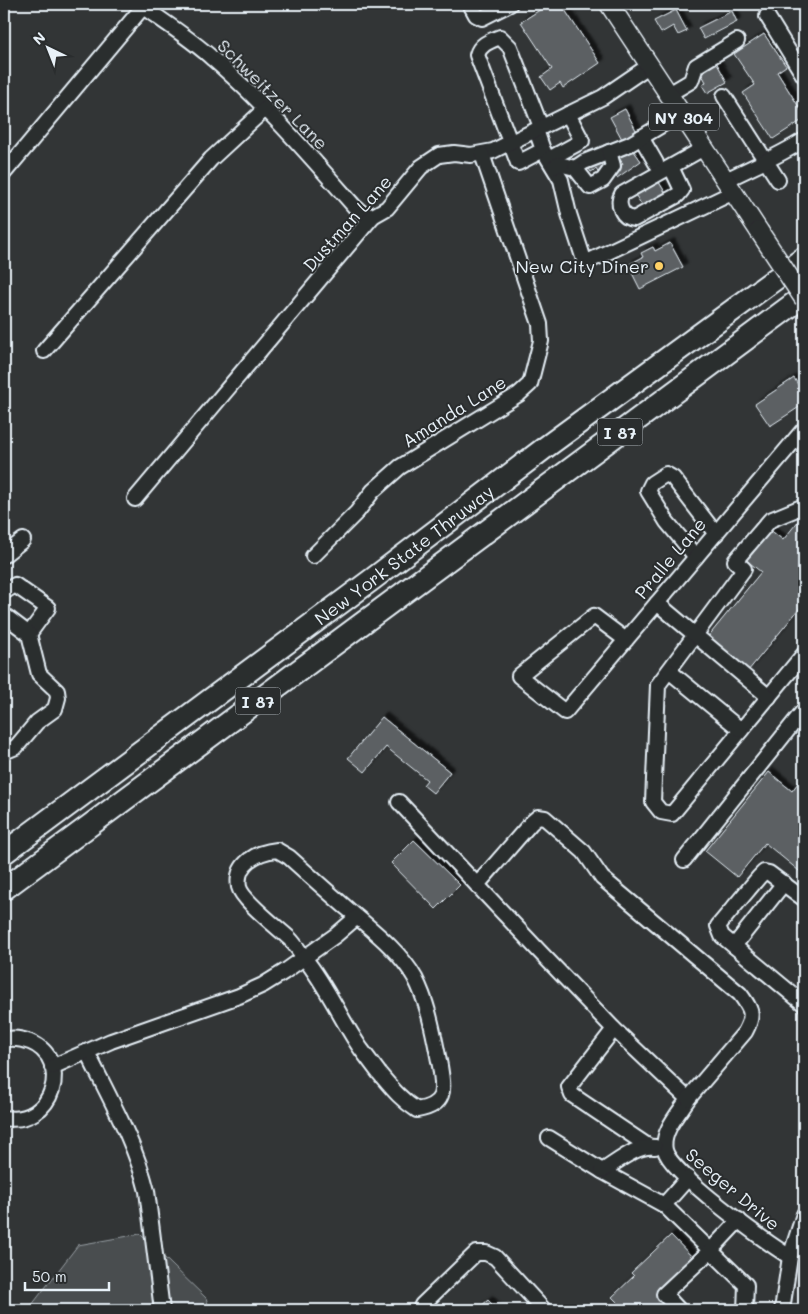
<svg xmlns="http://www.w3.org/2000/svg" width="808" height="1314" font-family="Mali,sans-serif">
<defs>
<filter id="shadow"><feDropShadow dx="4.5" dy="-4.5" stdDeviation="1" flood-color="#0009"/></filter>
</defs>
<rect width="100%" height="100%" fill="#323536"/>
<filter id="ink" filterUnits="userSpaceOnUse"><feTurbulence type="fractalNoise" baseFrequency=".02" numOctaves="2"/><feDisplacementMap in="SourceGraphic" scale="10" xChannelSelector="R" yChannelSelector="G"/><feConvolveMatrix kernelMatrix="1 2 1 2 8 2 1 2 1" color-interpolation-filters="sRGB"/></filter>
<g filter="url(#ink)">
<polygon fill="#494d4f" stroke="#989fa4" points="140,1234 206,1298 210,1310 28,1310 78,1245"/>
<g fill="#5c6063" stroke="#e8f1f8" filter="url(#shadow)">
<polygon points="549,4 561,4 600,63 563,88 560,83 550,90 541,77 552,69 521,22"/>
<polygon points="676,10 687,31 678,35 673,26 661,33 654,21"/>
<polygon points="732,11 737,22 704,39 698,28"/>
<polygon points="764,34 786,66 777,72 804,115 804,119 773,139 743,93 755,85 734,54"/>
<polygon points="716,62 727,82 707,93 702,85 706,82 700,71"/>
<polygon points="625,109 638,134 623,141 610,117"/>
<polygon points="631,147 641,161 617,178 613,171 623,164 618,156"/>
<polygon points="601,157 609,168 599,174 596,169 591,172 587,166"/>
<polygon points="657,179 668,197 645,210 634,193"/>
<polygon points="670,243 683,267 640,289 628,265 643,257 641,253 653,247 655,251"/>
<polygon points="794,378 804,394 804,404 770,426 755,404"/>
<polygon points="804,514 804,603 748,671 707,638 761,572 745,559 769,529 783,540"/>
<polygon points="382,717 450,772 433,793 423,785 427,780 386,747 365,772 348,758"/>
<polygon points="769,772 792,791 804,775 804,875 765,843 737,877 705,851"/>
<polygon points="414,840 460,885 436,909 391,863"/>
<polygon points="671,1235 694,1259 656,1295 670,1310 625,1310 612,1297 634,1276 631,1273"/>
<polygon points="488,1300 498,1310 477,1310"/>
</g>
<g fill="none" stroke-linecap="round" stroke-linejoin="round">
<defs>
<g id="minor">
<path d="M139,4C164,22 190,38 213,59C264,103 309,155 354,206L364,215L373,216"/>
<polyline points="470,4 476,15 482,18 510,4"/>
<polyline points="767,16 804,76"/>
<polyline points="669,94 691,81 696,66 737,41"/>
<polyline points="724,96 778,180"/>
<path d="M536,130L543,150L518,163L477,55C480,44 490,41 500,37L510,47L541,127"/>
<polyline points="641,137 656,163"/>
<polyline points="543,150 561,180 569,214 585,263 734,192"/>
<polyline points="549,159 582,141 568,114"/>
<polyline points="554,167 559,164 575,168 584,162 630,144 682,113"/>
<path d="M671,167L682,190L678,195L634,219C622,218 616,204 622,194L704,148"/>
<polyline points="575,168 590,187 603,180 613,166 609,152"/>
<polyline points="4,173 143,7"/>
<path d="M726,180C752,167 779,156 804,140"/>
<polyline points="44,351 211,159 265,109"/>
<polyline points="135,499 373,216 387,208 421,167 439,155 454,153 471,155 493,151 603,97 650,65"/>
<polyline points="804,506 770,520 735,561 744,569 658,685 653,802 661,812 672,814 804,654"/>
<polyline points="4,555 23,540"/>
<polyline points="313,556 357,512 373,491 400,467 519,394 530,384 541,341 540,324 482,154"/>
<polyline points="696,557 667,522 648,491 652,483 666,474 673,478 716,534"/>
<polyline points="4,592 15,585 48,608 29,634"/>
<polyline points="657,603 769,697"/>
<polyline points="4,615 29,634 39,674 57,691 58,698 55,709 37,722 16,747 4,752"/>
<polyline points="626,640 594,616 519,676 565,712 804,429"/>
<polyline points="669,671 741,730"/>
<path d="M399,802L540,952L614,1029L688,1099C679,1113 661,1132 665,1150C670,1173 766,1242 790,1257"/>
<path d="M277,850L289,857C309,875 329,893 349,910C372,930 400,951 415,978C429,1005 434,1036 440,1066C444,1091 446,1105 417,1110C401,1100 391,1087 379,1073C373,1065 367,1057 361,1049C341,1020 327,986 305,959C300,952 295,944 289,938C277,927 242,900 239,887C235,863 257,852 277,850Z"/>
<polyline points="684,860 804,710"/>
<path d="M477,885L531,823L538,817L545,818L584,852L602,878L740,994C751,1009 755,1014 745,1032L688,1099"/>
<polyline points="804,899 769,873 764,872 759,877 718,926 722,936 804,1004"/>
<polyline points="734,946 784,883"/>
<polyline points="614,1029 569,1087 572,1095 648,1146"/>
<path d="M4,1040C13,1037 21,1039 30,1042C73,1059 54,1127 4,1118"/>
<path d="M87,1052C109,1097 135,1142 147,1191L162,1310"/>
<polyline points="52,1067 111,1041 239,996 263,985 284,972 336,935 357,917"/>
<polyline points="549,1138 602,1171 664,1205 746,1285 745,1310"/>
<path d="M602,1171C616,1163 637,1144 655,1147"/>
<polyline points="664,1205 688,1178"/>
<polyline points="420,1310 422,1305 476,1253 486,1253 495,1257 544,1310"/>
<polyline points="679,1310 664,1294 710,1251 739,1220"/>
<polyline points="782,1310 790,1257 804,1214"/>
</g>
<polyline id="major" points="609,4 759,231"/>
<g id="highway">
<path id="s1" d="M4,853L374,578L546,447L804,258"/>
<polyline points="4,889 804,296"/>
</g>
</defs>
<use href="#minor" stroke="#e8f1f8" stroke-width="18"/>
<use href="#major" stroke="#e8f1f8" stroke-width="21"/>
<use href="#highway" stroke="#e8f1f8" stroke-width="25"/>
<use href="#minor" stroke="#2a2d2e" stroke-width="14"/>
<use href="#major" stroke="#2a2d2e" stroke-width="18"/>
<use href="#highway" stroke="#2a2d2e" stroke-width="21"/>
<defs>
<polyline id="major-bridge" points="759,231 804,299"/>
</defs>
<use href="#major-bridge" stroke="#e8f1f8" stroke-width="21" stroke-linecap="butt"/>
<use href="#major-bridge" stroke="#2a2d2e" stroke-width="18"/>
</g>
</g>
<circle fill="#ffd166" stroke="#2a2d2e" stroke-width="2" cx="659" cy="266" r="5"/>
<g text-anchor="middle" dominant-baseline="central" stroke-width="4" stroke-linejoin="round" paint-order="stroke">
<g fill="#2a2d2e" stroke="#afb6bb" stroke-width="1">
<rect x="649" y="103.5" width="70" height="27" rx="4"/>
<rect x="597.5" y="418.5" width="45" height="27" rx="4"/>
<rect x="235.5" y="687.5" width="45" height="27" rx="4"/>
</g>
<g font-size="16" font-weight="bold" fill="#e8f1f8">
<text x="684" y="117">NY 304</text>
<text x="620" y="432">I 87</text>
<text x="258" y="701">I 87</text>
</g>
<g font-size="18" fill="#e8f1f8" stroke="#2a2d2e">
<text transform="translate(273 94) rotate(45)">Schweitzer Lane</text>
<text transform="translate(347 223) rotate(-48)">Dustman Lane</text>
<text transform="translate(454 411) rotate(-32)">Amanda Lane</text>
<text stroke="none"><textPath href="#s1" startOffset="499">New York State Thruway</textPath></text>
<text transform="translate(670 558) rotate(-50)">Pralle Lane</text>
<text transform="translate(733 1189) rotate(40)">Seeger Drive</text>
</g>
<g font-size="18" fill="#e8f1f8" stroke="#2a2d2e" text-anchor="end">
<text x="649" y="266">New City Diner</text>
</g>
</g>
<rect width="808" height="1314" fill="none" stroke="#2a2d2e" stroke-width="20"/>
<rect x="10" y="10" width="788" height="1294" fill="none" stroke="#e8f1f8" stroke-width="2" filter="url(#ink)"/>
<g transform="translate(48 48) rotate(317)" stroke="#2a2d2e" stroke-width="4" paint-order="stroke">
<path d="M0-4L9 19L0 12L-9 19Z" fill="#e8f1f8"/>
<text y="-8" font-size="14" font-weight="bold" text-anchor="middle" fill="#e8f1f8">N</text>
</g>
<path d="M25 1282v8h84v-8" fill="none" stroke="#e8f1f8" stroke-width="2.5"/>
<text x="32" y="1282" font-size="15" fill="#e8f1f8" stroke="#2a2d2e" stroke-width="4" paint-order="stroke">50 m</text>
</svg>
